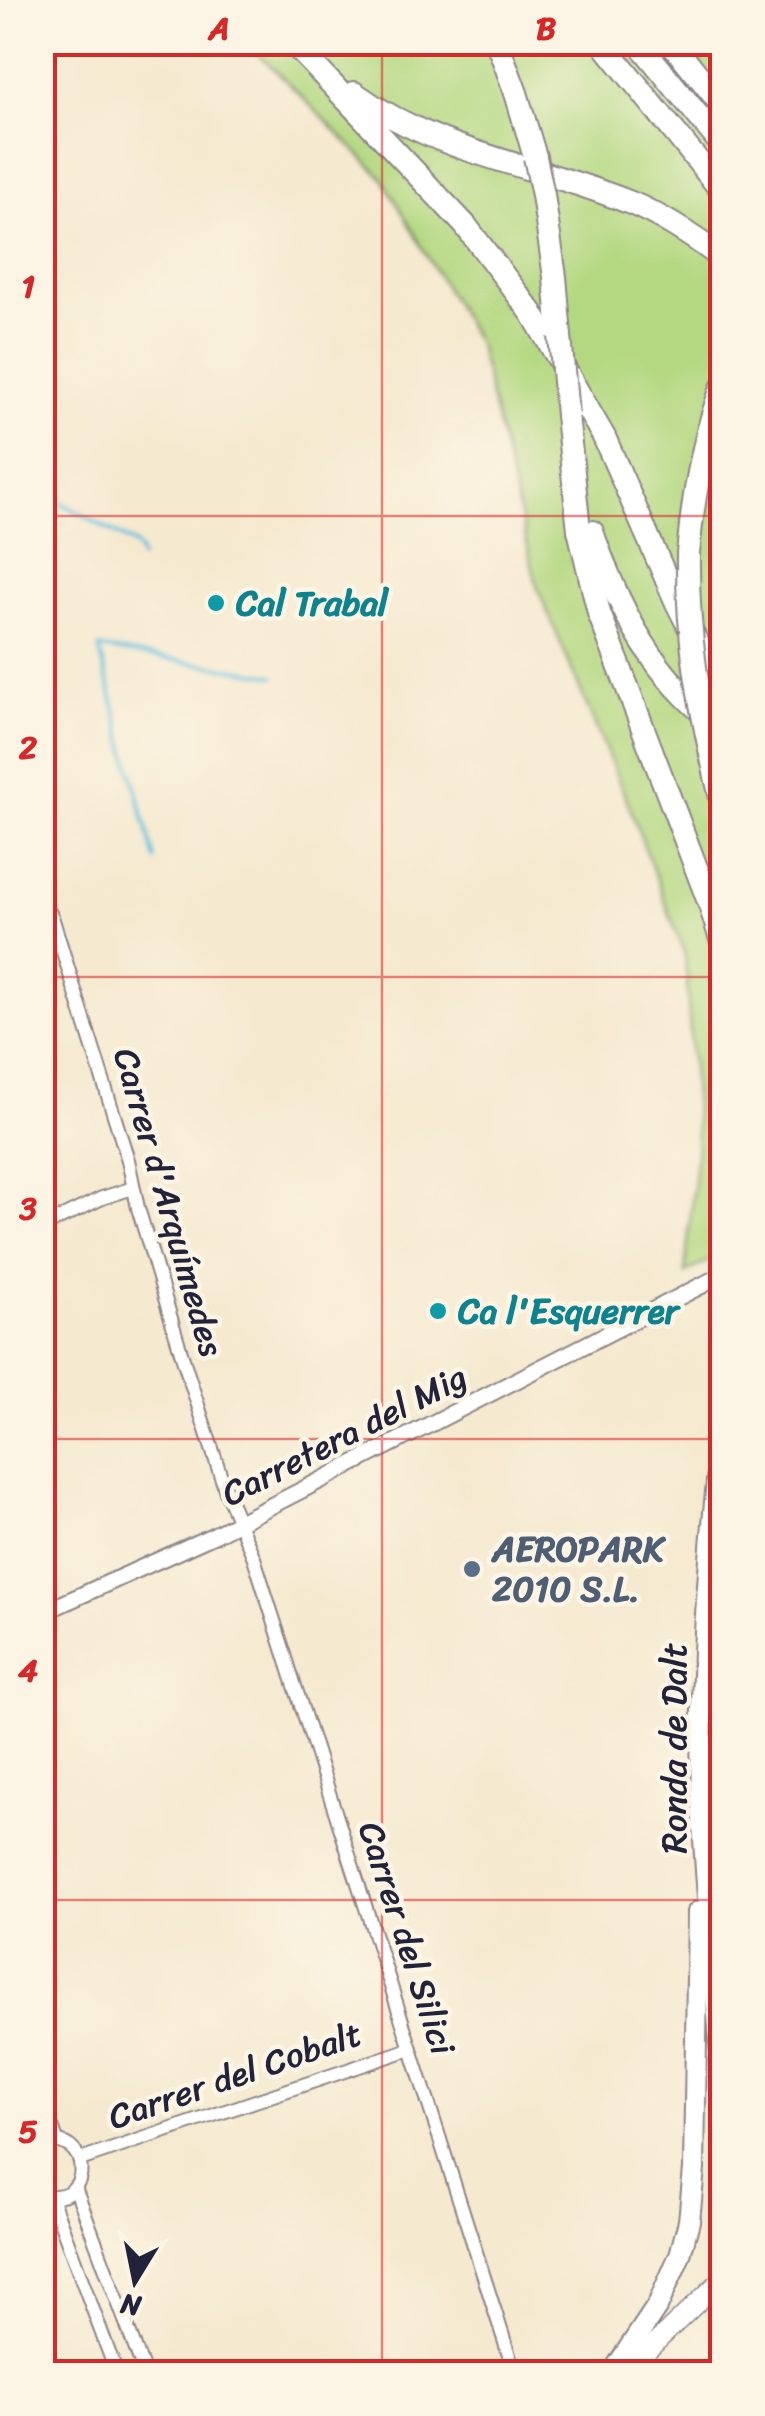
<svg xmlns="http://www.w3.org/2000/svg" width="765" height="2416" font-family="Sriracha,sans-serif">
<rect width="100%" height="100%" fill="#fcf5e5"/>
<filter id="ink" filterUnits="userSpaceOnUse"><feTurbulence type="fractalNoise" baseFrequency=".01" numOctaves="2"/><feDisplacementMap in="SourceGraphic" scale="20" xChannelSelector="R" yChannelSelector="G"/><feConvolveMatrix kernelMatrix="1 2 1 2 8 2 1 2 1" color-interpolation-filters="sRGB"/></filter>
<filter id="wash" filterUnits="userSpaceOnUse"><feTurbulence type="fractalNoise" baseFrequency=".0048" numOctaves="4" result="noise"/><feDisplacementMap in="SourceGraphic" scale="40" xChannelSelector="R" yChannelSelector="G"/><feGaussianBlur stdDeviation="2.25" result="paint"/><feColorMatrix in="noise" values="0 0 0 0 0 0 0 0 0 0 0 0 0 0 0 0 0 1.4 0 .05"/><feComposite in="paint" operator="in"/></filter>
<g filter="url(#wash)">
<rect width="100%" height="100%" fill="#f5e9cf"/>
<polygon fill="#b4d881" stroke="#6b7d5e" stroke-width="2.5" points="248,43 722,43 722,1255 685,1273 697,1147 685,955 630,808 538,589 478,345 382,177"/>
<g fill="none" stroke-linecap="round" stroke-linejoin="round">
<g stroke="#5ebedc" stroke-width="4">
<polyline points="42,469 51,482"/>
<polyline points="42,506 53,498 134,544 139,550 141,558"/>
<polyline points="155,859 99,648 275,676"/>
</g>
</g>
</g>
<g filter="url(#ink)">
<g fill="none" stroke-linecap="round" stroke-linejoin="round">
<defs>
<g id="minor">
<polyline points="42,900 52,917 128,1160 138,1208 184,1362 226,1492 254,1558 515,2374"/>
<polyline points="42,1227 102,1198 133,1188"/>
<polyline points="42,2098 57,2141"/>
<path d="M42,2143C91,2130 95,2205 45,2195"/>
<polyline points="80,2160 410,2049"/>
<polyline points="75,2187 145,2374"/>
<polyline points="51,2197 117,2374"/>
</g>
<polyline id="tertiary" points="42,1613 214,1535 722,1275"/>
<polyline id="secondary" points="623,2374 722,2279"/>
<g id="trunk">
<path d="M722,1433C709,1554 699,1675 702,1797C705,1886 715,1975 722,2063"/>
<polyline points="612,2374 658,2305 680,2255 689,2221 694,2169 698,1912"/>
</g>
<g id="motorway">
<polyline points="292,42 465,225 532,313 604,437 677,603 722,692"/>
<polyline points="497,42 516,93 535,157"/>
<polyline points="602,42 722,191"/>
<polyline points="638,42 722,145"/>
<polyline points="671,42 722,105"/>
<polyline points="718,42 722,49"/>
<path d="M354,93C440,155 536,164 631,203C664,217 694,237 722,258"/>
<polyline points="543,195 555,277 560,336"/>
<polyline points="567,415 579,530 599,613 708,899 722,942"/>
<path d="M592,532C608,577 626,620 653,658C672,686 698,709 722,731"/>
<path d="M688,554C693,498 702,441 722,388"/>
<polyline points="716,776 722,803"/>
<polyline points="722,1433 722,1414"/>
</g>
</defs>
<use href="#minor" stroke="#8c8685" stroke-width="16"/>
<use href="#tertiary" stroke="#8c8685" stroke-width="19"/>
<use href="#secondary" stroke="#8c8685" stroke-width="21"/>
<use href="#trunk" stroke="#8c8685" stroke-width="24"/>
<use href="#motorway" stroke="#8c8685" stroke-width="26"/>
<use href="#minor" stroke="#fff" stroke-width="12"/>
<use href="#tertiary" stroke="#fff" stroke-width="15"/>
<use href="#secondary" stroke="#fff" stroke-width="18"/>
<use href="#trunk" stroke="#fff" stroke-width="20"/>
<use href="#motorway" stroke="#fff" stroke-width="22"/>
<defs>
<g id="motorway-bridge">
<polyline points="535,157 543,195"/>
<polyline points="560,336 567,415"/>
<path d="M688,554C687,635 698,698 716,776"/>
</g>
</defs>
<use href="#motorway-bridge" stroke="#8c8685" stroke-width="26" stroke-linecap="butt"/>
<use href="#motorway-bridge" stroke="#fff" stroke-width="22"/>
</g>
</g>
<path fill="none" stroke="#d62828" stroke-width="2.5" stroke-opacity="0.55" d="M382,42V2374M42,516H722M42,977H722M42,1439H722M42,1900H722"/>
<g fill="#0f9aa8" stroke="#fcf5e5" stroke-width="4">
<circle cx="216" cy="603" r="10"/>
<circle cx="438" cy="1311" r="10"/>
</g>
<circle fill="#5c6f8a" stroke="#fcf5e5" stroke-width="4" cx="472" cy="1569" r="10"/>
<g text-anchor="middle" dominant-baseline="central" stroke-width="9" stroke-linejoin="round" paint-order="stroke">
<g font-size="35" font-weight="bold" fill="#0d838f" stroke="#fcf5e5" text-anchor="start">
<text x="236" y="603">Cal Trabal</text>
<text x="458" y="1311">Ca l'Esquerrer</text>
</g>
<g font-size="35" fill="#22223b" stroke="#fcf5e5">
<text transform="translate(169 1202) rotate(74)">Carrer d'Arquímedes</text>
<text transform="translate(344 1435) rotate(-27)">Carretera del Mig</text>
<text transform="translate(674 1748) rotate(-90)">Ronda de Dalt</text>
<text transform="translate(407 1938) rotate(72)">Carrer del Silici</text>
<text transform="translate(235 2075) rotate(-19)">Carrer del Cobalt</text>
</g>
<g font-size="35" font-weight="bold" fill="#4e5e75" stroke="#fcf5e5" text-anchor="start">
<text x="492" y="1549">AEROPARK<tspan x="492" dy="40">2010 S.L.</tspan></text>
</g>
</g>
<rect width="765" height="2416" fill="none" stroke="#fcf5e5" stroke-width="110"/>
<g transform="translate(135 2281) rotate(190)" stroke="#fcf5e5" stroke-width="8" paint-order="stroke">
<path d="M0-8L18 38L0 25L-18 38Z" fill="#22223b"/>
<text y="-15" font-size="28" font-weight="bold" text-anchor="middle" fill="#22223b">N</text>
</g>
<rect x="55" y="55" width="655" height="2306" fill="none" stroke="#d62828" stroke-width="4"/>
<g font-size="32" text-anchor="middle" font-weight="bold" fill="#d62828">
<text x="219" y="39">A</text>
<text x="546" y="39">B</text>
<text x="28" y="297">1</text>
<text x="28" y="758">2</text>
<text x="28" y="1219">3</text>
<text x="28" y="1681">4</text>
<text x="28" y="2142">5</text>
</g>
</svg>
